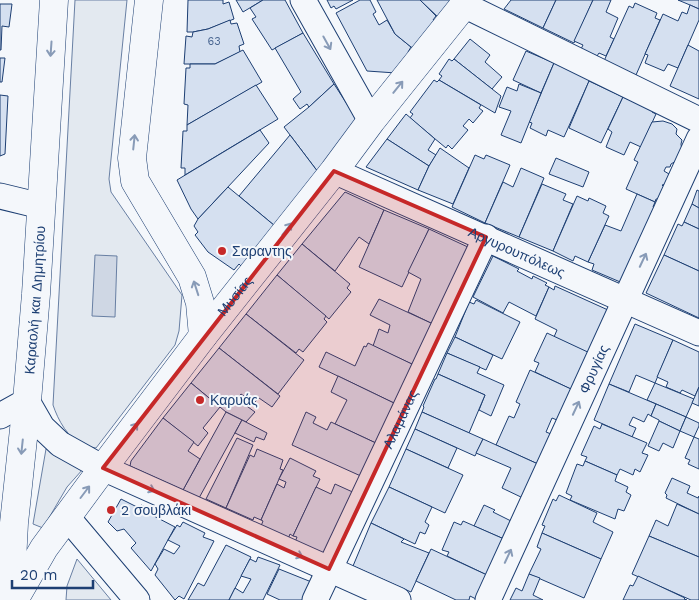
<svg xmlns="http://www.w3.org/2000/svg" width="699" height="600" font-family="'Work Sans',sans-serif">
<rect width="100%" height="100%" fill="#f4f7fb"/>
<g fill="#e3e9f0" stroke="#687fa3">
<path d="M75,0H127L109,179L111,192L182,295L179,331L175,345L96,448C92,447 87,447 84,445C68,439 58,420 53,405Z"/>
<polygon points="46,449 51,449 83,469 67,487 43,528 33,524"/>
<polygon points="77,559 111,600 66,600 67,586"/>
</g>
<polygon fill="#cfd7e4" stroke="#687fa3" points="95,255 117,256 115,317 92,316"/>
<g fill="#d5e0f0" stroke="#1d3f73">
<polygon points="188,0 223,0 223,4 229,2 234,19 208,29 193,32 187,32"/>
<polygon points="236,0 263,0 243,12"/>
<polygon points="263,0 285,0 303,33 272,50 252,19 256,17 250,8"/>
<polygon points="327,0 353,0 336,9 334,6 331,8"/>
<polygon points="360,0 370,0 376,12 373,14 379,25 387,20 395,34 411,47 408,52 412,53 396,73 367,71 336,13"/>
<polygon points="377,0 420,0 436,16 433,20 438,24 418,50 411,47 395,34"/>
<polygon points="420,0 455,0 439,18"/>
<polygon points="511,0 556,0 543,28 504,9"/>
<polygon points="556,0 593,0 574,43 543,28"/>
<polygon points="593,0 611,0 606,12 618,18 610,37 614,39 606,56 599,53 597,56 581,49 583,45 574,41"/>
<polygon points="678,0 699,0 699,9 690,5"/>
<polygon points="635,3 657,13 655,18 660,20 636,75 604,61 629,6 633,8"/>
<polygon points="0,4 12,4 9,27 2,26 1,50 0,50"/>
<polygon points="690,5 699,9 699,20 678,68 668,64 664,71 645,63 648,55 645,54 663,14 678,21 682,12 687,14"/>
<polygon points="230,20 231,24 237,23 244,44 239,46 240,52 215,64 184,64 186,36 192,37 193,32 208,29"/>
<polygon points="303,33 334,84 309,107 307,104 300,109 293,99 301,92 275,48"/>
<polygon points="470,39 490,55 485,62 502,77 492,89 454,59"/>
<polygon points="688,45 699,51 699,99 670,86"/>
<polygon points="243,50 262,82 187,125 188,105 184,104 186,68 190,68 190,64 215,64"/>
<polygon points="526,51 554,63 541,93 513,80"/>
<polygon points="0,58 5,58 2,82 0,82"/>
<polygon points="449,59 452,61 454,59 501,96 495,113 439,80 442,76 439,74"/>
<polygon points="554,63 590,79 564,137 548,130 546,136 530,128 532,123 529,122"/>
<polygon points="434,80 437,82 439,80 481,105 479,108 483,111 473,123 469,119 463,126 468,130 452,149 448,145 446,148 410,118 413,114 410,112"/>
<polygon points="589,81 623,97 601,143 569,128"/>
<polygon points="334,84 358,121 318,172 284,127 309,107"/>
<polygon points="519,84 541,93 521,143 501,135 511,111 499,107 507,87 517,91"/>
<polygon points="256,85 278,119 185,175 185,168 181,168 183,131 187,131 187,125"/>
<polygon points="0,95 8,96 5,154 0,156"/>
<polygon points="623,97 634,102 635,100 654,109 652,112 656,114 641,147 630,142 624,155 606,147 612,132 608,129"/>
<polygon points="406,114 435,139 428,150 436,155 429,166 387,139"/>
<polygon points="663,121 672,124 677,129 676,134 682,140 681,144 682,151 676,161 671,164 670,167 666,167 664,171 669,174 669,177 666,184 662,185 664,187 661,199 656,199 655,202 626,189 638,162 634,160 652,122"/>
<polygon points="260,130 269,143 198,219 191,209 177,180"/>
<polygon points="290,135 318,172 275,226 239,196"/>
<polygon points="387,139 429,166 418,190 366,167"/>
<polygon points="440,148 469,168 453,204 418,190 429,166"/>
<polygon points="475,155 484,159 486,155 510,165 485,223 452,207"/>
<polygon points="556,158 589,172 583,187 549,174"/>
<polygon points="521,168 544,178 519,237 485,223 503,182 513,187"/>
<polygon points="542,184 566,194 563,200 573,204 553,251 519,237"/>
<polygon points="228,187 275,226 243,268 239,264 234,270 208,252 195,235 198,232 194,226 198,219"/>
<polygon points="697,190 699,191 699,208 692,204"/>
<polygon points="345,192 384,210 369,244 359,237 335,271 302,244"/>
<polygon points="637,194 655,202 653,207 657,209 625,284 592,270 594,264 588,262 605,225 621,231"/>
<polygon points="577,196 588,201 589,198 606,206 603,213 609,216 588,262 575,256 573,261 553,251"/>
<polygon points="692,204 699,208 699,229 684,222"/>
<polygon points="384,210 429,229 402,287 359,267"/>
<polygon points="684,222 699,229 699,271 664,255 678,224 682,226"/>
<polygon points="429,229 470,248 433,324 408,312 421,279 408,272"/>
<polygon points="302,244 350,284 347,288 351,292 329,319 277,275"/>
<polygon points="664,255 699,271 699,318 646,293"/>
<polygon points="493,256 519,269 517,271 532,279 533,276 547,283 545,285 549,287 536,316 509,302 503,313 473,297"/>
<polygon points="277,275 326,316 324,319 327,322 303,352 299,349 296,353 246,314"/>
<polygon points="555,286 608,310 588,353 554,337 557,330 535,319 549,287 554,290"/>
<polygon points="379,299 433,324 414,365 373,346 379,329 388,333 390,325 370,315"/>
<polygon points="476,300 520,322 502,359 455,337 469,302 474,304"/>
<polygon points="246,314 304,360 278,394 219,348"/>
<polygon points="635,324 673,340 655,383 636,375 629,392 609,384"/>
<polygon points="547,333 592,354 575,391 535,372 539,363 534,361"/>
<polygon points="455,337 493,355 486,370 447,353"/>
<polygon points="673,340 699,352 699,387 695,396 682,390 680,393 666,387 668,382 657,377"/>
<polygon points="368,343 414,365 396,404 319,367 326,352 355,366 364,346 366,347"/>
<polygon points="219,348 280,396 272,407 259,398 254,403 241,394 237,399 255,412 246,422 226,412 191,383"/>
<polygon points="447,353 480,367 477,373 504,385 491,416 479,410 485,395 438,374"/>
<polygon points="530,370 571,389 557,420 552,418 546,432 551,434 538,464 496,445 509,416 514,418 520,404 516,402"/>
<polygon points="438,374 485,395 469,433 422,412 424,407 423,406 435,379 436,379"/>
<polygon points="338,376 396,404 378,444 335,424 347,400 331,392"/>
<polygon points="191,383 220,407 203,428 208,433 198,446 163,418"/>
<polygon points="655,383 694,399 686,417 647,400"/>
<polygon points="609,384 656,404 651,416 648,414 644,422 633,417 629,425 636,428 632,437 594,420"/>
<polygon points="699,387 699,406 692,403"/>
<polygon points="656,404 686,417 680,431 659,421 659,420 651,416"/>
<polygon points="226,412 242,420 199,498 183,490"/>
<polygon points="306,412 316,417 313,423 327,430 331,422 378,444 363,477 292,445"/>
<polygon points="422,412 483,439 475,456 415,429"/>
<polygon points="686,417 699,423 699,426 694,437 680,431"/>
<polygon points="163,418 194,442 188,451 200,459 183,490 130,466 131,461"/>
<polygon points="242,420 267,433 264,440 256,437 254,442 235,433"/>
<polygon points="659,421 680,431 673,448 663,443 659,451 648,446"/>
<polygon points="602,424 647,443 642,453 648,455 640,472 635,469 633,475 620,469 617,475 585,461 587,457 581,455 594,426 600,429"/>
<polygon points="415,429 457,448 448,468 406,449"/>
<polygon points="694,437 699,439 699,469 688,464 690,460 685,458"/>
<polygon points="237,438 253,445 226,508 206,499"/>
<polygon points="483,439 538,464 523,498 502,488 511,468 476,453"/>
<polygon points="257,449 283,460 280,469 283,470 261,520 254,517 253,520 226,508 250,455 254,457"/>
<polygon points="406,449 463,475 445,513 389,487"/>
<polygon points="290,458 316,471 313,476 320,479 293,536 290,534 288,539 261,526 263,521 261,520 277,484 284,488 286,482 279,479"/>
<polygon points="585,461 617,475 615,481 628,487 626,492 631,495 624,511 618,509 615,519 570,500 572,496 566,493 577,464 583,466"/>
<polygon points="672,478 690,486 687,493 698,498 699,496 699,514 666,498 667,495 665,493"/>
<polygon points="335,484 357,494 328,557 295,542 297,537 293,536 316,487 331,494"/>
<polygon points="389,487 432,507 425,522 429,525 425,534 420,532 415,544 371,523"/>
<polygon points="559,495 597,513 593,522 613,532 601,559 542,533 545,526 542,525 553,499 556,501"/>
<polygon points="121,499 139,508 141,505 154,511 152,515 175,527 151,571 131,548 136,543 124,529 117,531 108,522"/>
<polygon points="677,504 699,514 699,557 649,536 656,520 668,526"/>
<polygon points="484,505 495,510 493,512 513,522 504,539 474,526"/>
<polygon points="463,521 504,539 487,575 447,556 449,552 442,550 454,522 461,525"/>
<polygon points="183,522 205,533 203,537 214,541 184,599 179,596 175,600 155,575 158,569 155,564 164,549 174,554 180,546 168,540 177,525 180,527"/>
<polygon points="371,523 404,539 401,542 429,553 411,592 353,566"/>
<polygon points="542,533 601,559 584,598 529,574 541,549 537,547"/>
<polygon points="649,536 699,557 699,600 691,600 632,574"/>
<polygon points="226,545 251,557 229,600 188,600 198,583 204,586"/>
<polygon points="431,549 487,575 476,599 470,596 469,600 456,600 416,581"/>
<polygon points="258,557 280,565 263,600 229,600 235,588 243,593 251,579 241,576 250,559 256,562"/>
<polygon points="279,569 314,583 309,600 280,600 267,594"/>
<polygon points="529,574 540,578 533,595 543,600 510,600 516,588 522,591"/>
<polygon points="638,576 685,598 684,599 687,600 623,600 630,585 633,586"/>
</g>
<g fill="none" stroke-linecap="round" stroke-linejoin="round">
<defs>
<g id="minor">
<polyline points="303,0 371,121"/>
<polyline points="464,5 699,120"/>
<path id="s1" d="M334,171L699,333"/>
<polyline points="0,196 41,206"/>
<polyline points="0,416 27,401 42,427 60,444 103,468 398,600"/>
<polyline points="67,517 137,600"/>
<path id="s2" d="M315,600L486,237"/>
<path id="s3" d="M488,600L699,139"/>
</g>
<g id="tertiary">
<polyline points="149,0 132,158 135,181 192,277 200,303 203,336"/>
<path id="s4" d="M10,600L14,523L27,401L36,294L54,0"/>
<path id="s5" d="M14,600L44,548L103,468L203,336L334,171L371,121L468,0"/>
</g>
</defs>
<use href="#minor" stroke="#1d3f73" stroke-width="27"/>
<use href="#tertiary" stroke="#1d3f73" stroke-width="29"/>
<use href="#minor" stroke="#f4f7fb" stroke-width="25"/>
<use href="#tertiary" stroke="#f4f7fb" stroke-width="28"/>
</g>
<defs><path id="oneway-shaft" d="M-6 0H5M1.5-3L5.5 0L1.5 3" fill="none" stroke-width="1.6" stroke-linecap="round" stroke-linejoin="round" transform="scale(1.25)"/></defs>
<g stroke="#889bb7">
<use href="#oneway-shaft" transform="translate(327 43) rotate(61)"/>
<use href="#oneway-shaft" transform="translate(51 49) rotate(94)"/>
<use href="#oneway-shaft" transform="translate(398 87) rotate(-51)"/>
<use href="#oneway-shaft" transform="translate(134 142) rotate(-84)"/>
<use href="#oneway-shaft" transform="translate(287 229) rotate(-52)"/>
<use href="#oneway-shaft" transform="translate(643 260) rotate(-65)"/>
<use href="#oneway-shaft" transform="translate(196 288) rotate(-108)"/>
<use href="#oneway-shaft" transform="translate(576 408) rotate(-65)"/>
<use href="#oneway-shaft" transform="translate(133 429) rotate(-53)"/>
<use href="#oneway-shaft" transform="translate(22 447) rotate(96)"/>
<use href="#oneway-shaft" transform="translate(148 488) rotate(24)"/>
<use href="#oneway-shaft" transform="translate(85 492) rotate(-53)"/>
<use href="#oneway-shaft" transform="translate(296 554) rotate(24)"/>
<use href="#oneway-shaft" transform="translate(508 556) rotate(-65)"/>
</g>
<path fill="#c62828" fill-opacity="0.2" stroke="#c62828" stroke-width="4" stroke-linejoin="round" d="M334,171L486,237L329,569L103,468Z"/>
<g fill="#c62828" stroke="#f4f7fb" stroke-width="2">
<circle cx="222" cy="251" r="5"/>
<circle cx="200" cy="400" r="5"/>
<circle cx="111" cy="510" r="5"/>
</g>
<g text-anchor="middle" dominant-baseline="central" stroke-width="4" stroke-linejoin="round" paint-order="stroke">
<g font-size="11" fill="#4b6792">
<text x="214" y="41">63</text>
</g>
<g font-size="14" fill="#1d3f73" stroke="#f4f7fb" text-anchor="start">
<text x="232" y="251">Σαραντης</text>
<text x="210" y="400">Καρυάς</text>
<text x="121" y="510">2 σουβλάκι</text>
</g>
<g font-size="14" fill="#1d3f73" stroke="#f4f7fb">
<text stroke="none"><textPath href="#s1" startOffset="200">Αργυρουπόλεως</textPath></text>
<text stroke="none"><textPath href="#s5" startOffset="376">Μυσίας</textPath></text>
<text stroke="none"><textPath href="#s4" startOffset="301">Καραολή και Δημητρίου</textPath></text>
<text stroke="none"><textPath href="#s3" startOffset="254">Φρυγίας</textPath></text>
<text stroke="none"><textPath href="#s2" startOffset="200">Αλαμάνας</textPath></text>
</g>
</g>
<path d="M12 580v8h81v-8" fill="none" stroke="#1d3f73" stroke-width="2.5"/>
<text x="20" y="580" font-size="15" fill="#1d3f73" stroke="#f4f7fb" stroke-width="4" paint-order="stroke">20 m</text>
</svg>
